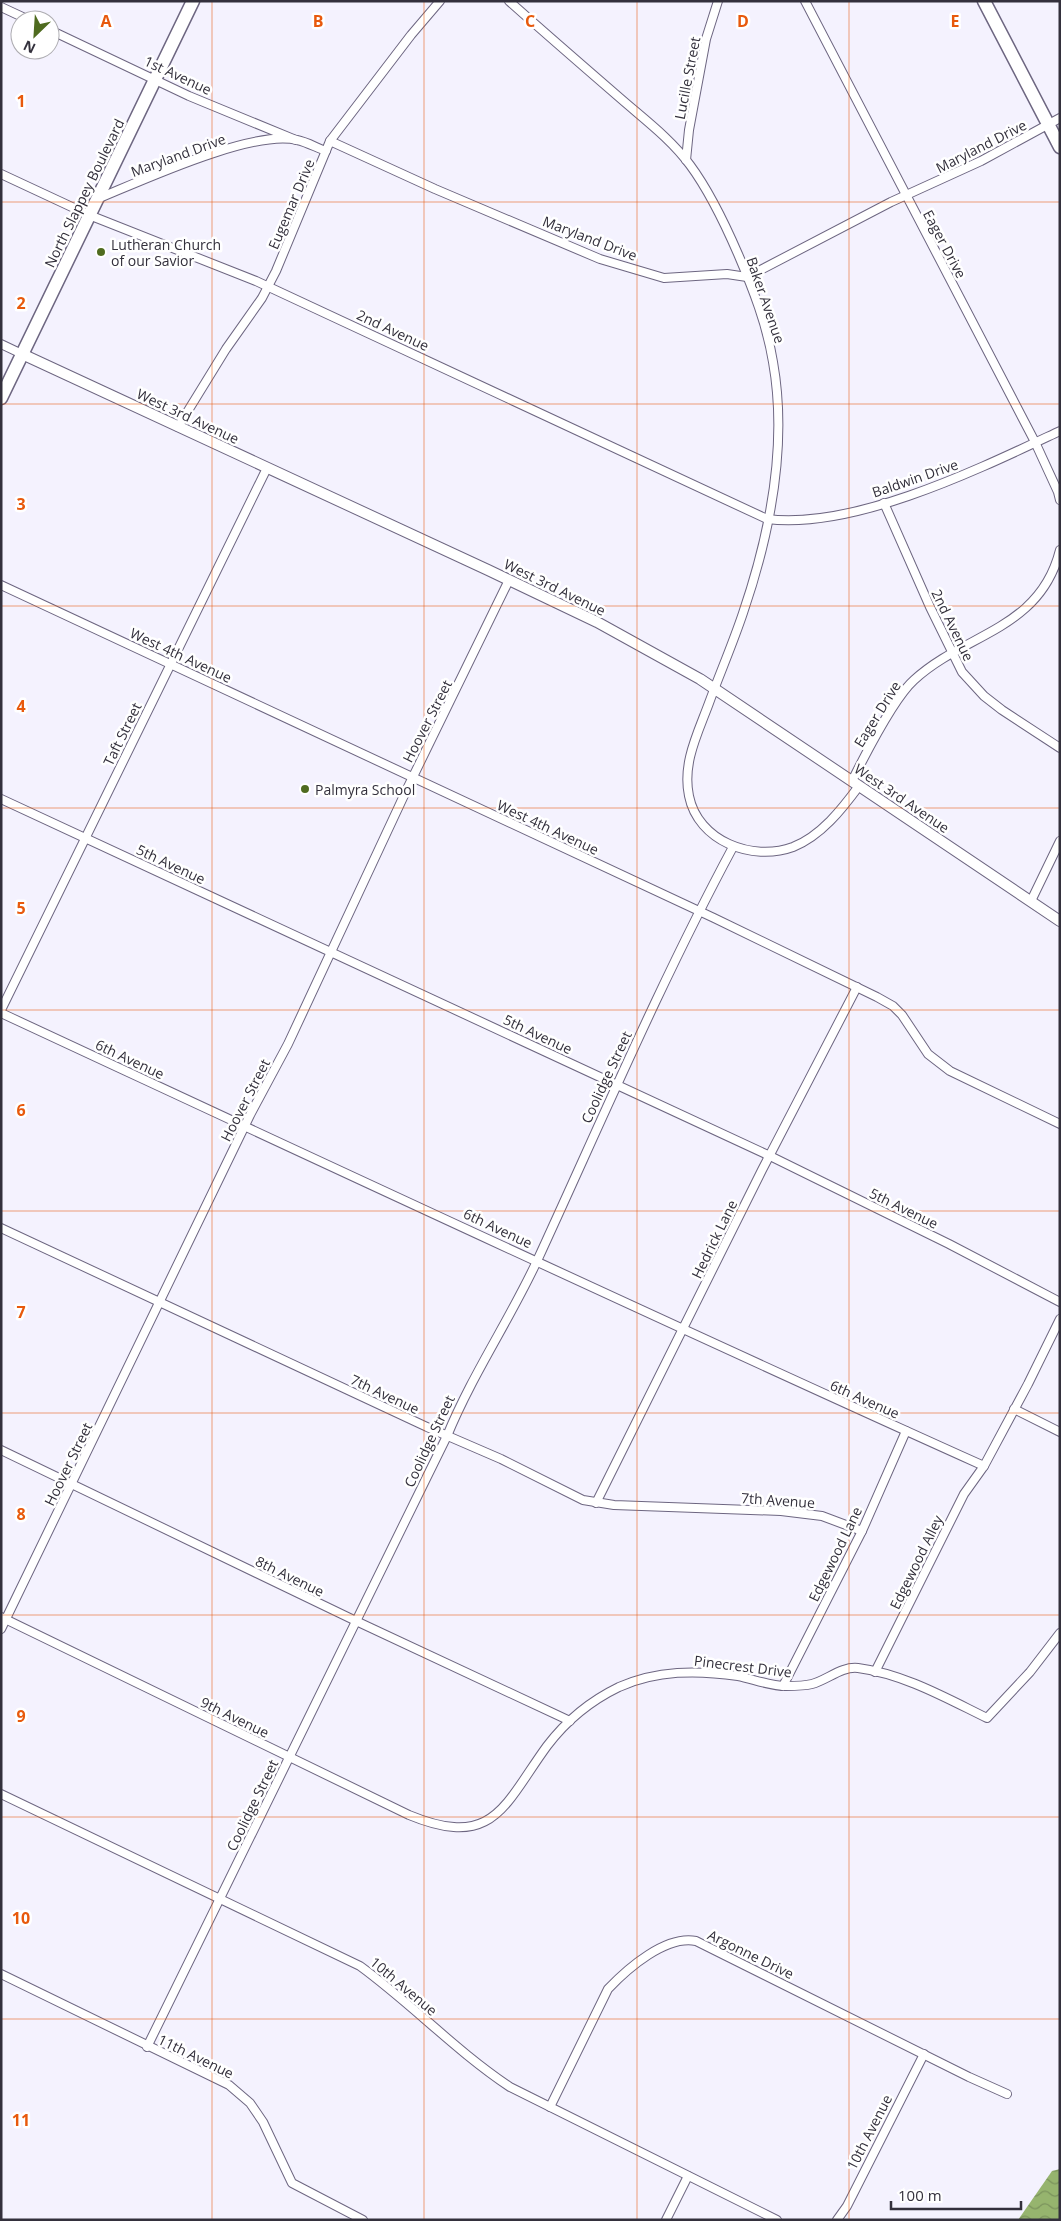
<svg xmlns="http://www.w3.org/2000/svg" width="1061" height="2221" font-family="'Open Sans',sans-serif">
<defs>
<pattern id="water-waves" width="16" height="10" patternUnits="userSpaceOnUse" patternTransform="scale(1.25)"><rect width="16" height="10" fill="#96b46e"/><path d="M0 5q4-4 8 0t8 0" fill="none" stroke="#7b935c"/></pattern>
</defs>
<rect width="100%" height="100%" fill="#f4f2fe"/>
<polygon fill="url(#water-waves)" points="1060,2169 1060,2220 1018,2220 1052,2171"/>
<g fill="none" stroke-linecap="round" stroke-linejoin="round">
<defs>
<g id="minor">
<path d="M509,1C546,34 583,66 620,98C644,119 671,139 690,165C710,192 725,224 738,254C753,289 767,325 773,362C788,446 770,534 743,613C733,643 720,673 709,703C698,733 682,763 689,796C698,841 752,862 793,847C821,836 842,809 859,786"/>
<polyline points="805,1 1035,442 1058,492 1060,500"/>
<polyline points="1,7 29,20"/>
<polyline points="50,30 189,96 296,140"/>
<polyline points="330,141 435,189 600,259 664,278 727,274 747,277 891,202 981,161 1060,118"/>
<polyline points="686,160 689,130 706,39 718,1"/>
<path d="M1,174L89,215L256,281L767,519C855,530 981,468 1060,431"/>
<path d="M97,199C141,181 253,129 297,140C307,142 317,148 326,151"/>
<polyline points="1,344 22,354"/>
<polyline points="178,427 226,349 262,298 276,271 330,141 411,35 440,1"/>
<polyline points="884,503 930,607 962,672 984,696 1002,710 1060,748"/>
<polyline points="1,585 714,918 877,997 893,1006 902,1015 928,1054 950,1071 1060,1124"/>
<path d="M852,781C865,755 893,699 914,680C965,633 1040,630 1060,550"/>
<polyline points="1,799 770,1156 949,1244 1060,1302"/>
<polyline points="1031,901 1060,841"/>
<polyline points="1,1010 267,468"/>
<path d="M1,1013C328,1165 655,1318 984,1466"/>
<polyline points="1,1228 427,1427 501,1459 583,1500 614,1505 781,1511 822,1516 862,1531"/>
<polyline points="1014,1409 1060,1432"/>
<polyline points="1,1450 356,1621 570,1721"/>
<polyline points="596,1503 762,1170 857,987"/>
<path d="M1,1617L409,1815C494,1850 504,1805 547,1746C566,1721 590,1701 619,1687C657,1670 697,1670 738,1676C753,1679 769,1686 786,1686C794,1686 804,1686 812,1684C827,1680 842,1666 858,1668C904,1674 946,1698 987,1718L1030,1672L1060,1633"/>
<polyline points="1,1629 250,1115 288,1044 407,789 509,580"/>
<polyline points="875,1672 964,1494 984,1466 1028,1384 1060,1319"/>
<polyline points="783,1686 862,1531 906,1431"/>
<path d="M1,1794L360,1966C412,2004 456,2051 510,2087L777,2220"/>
<polyline points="1,1974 229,2085 250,2103 263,2122 292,2183 363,2220"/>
<path d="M147,2047L447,1436C472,1375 509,1321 537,1261C601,1122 661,981 733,847"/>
<path d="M550,2107L608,1989C628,1968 666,1935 696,1941L969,2077L1007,2094"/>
<polyline points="666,2220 688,2176"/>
<polyline points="837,2220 847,2206 924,2054"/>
</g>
<polyline id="tertiary" points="22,354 488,570 597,622 700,679 1060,921"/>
<g id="primary">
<polyline points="984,1 1060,147"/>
<polyline points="1,398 193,1"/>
</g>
</defs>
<use href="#minor" stroke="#6d6681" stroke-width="10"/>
<use href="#tertiary" stroke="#6d6681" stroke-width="12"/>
<use href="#primary" stroke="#6d6681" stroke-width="15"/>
<use href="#minor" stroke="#fff" stroke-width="8"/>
<use href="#tertiary" stroke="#fff" stroke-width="10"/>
<use href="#primary" stroke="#fff" stroke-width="12"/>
</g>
<path fill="none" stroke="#e8590c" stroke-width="1" stroke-opacity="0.55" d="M212,1V2220M424,1V2220M637,1V2220M849,1V2220M1,202H1060M1,404H1060M1,606H1060M1,808H1060M1,1010H1060M1,1211H1060M1,1413H1060M1,1615H1060M1,1817H1060M1,2019H1060"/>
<g fill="#4f6b1f" stroke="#fff" stroke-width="2">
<circle cx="101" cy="252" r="5"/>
<circle cx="305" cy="789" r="5"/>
</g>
<g text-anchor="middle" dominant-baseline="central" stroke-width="5" stroke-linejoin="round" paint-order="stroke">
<g font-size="14" fill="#33303c" stroke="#fff">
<text transform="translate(178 75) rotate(25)">1st Avenue</text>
<text transform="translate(687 78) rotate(-79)">Lucille Street</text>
<text transform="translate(981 146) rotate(-27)">Maryland Drive</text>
<text transform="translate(178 155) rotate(-20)">Maryland Drive</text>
<text transform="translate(84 193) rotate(-64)">North Slappey Boulevard</text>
<text transform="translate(291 204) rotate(-67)">Eugemar Drive</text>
<text transform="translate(590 238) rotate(21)">Maryland Drive</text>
<text transform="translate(945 244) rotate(62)">Eager Drive</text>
<text transform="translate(766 300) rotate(71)">Baker Avenue</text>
<text transform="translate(393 330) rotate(25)">2nd Avenue</text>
<text transform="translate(188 416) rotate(25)">West 3rd Avenue</text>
<text transform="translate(915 478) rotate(-19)">Baldwin Drive</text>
<text transform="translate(555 587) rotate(26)">West 3rd Avenue</text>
<text transform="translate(953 625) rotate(64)">2nd Avenue</text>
<text transform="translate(181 655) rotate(25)">West 4th Avenue</text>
<text transform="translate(877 714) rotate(-58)">Eager Drive</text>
<text transform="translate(427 721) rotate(-63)">Hoover Street</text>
<text transform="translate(122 734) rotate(-64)">Taft Street</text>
<text transform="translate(902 798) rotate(34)">West 3rd Avenue</text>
<text transform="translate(548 827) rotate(25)">West 4th Avenue</text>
<text transform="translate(171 864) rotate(25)">5th Avenue</text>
<text transform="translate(538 1034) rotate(25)">5th Avenue</text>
<text transform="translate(130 1059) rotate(25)">6th Avenue</text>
<text transform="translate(606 1077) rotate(-65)">Coolidge Street</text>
<text transform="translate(245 1100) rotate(-63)">Hoover Street</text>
<text transform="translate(904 1208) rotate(26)">5th Avenue</text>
<text transform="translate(498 1228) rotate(25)">6th Avenue</text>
<text transform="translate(714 1239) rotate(-64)">Hedrick Lane</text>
<text transform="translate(385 1394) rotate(25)">7th Avenue</text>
<text transform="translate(865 1399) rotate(24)">6th Avenue</text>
<text transform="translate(429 1441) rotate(-65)">Coolidge Street</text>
<text transform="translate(68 1464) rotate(-64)">Hoover Street</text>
<text transform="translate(778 1500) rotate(4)">7th Avenue</text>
<text transform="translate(835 1554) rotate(-64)">Edgewood Lane</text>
<text transform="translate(916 1562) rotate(-64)">Edgewood Alley</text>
<text transform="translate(290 1576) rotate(26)">8th Avenue</text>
<text transform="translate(743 1666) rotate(7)">Pinecrest Drive</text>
<text transform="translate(235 1717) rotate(26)">9th Avenue</text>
<text transform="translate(252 1805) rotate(-64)">Coolidge Street</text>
<text transform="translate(751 1954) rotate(26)">Argonne Drive</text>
<text transform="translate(404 1986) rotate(40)">10th Avenue</text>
<text transform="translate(196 2056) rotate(26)">11th Avenue</text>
<text transform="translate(869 2132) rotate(-63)">10th Avenue</text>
</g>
<g font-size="14" fill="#33303c" stroke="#fff" text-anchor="start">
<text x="111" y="244">Lutheran Church<tspan x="111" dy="16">of our Savior</tspan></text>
<text x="315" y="789">Palmyra School</text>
</g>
</g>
<g font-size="16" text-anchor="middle" font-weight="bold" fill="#e8590c" stroke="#fff" stroke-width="5" stroke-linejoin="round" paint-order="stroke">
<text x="106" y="27">A</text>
<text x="318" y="27">B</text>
<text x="530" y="27">C</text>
<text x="743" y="27">D</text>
<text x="955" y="27">E</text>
<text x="21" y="107">1</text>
<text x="21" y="309">2</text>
<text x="21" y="510">3</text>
<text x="21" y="712">4</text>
<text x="21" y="914">5</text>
<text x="21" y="1116">6</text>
<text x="21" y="1318">7</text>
<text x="21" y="1520">8</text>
<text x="21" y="1722">9</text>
<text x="21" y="1924">10</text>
<text x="21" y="2126">11</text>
</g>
<rect width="1061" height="2221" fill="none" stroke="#33303c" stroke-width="5"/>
<g transform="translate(35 35) rotate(205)"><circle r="24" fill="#ffffff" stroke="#adacb1"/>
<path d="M0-4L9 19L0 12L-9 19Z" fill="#4f6b1f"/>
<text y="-8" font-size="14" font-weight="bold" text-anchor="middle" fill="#33303c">N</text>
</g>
<path d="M891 2201v8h130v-8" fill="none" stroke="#33303c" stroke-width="2.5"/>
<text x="898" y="2201" font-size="15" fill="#33303c" stroke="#ffffff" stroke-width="4" paint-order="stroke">100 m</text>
</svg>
